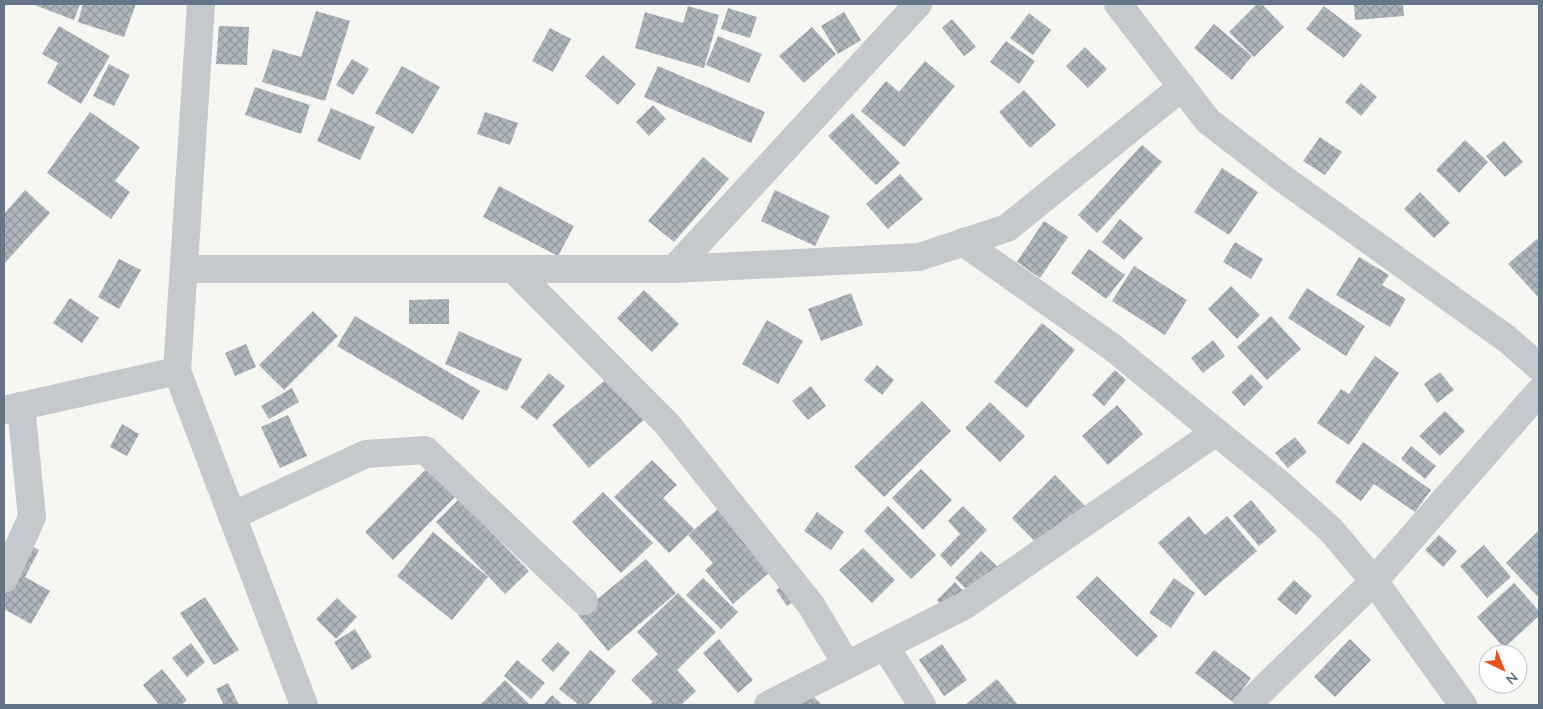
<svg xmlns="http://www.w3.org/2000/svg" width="1543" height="709" font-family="Quicksand,sans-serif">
<defs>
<pattern id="building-cross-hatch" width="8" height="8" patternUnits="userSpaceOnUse" patternTransform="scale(1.25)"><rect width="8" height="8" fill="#afb6bc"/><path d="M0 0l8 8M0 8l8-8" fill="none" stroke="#92999e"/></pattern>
</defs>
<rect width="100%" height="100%" fill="#f6f6f2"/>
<g fill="url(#building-cross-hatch)">
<polygon points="32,4 80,4 74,20"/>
<polygon points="83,4 136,4 124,37 78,22"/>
<polygon points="1257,4 1262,4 1284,27 1254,57 1229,32"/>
<polygon points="1354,4 1403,4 1404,16 1355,20"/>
<polygon points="688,6 719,15 704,68 635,48 645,12 683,23"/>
<polygon points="1324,6 1362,35 1344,58 1306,29"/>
<polygon points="728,8 757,17 750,38 721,29"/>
<polygon points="316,11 350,21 325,101 262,82 273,49 301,57"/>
<polygon points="844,12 861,40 838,54 821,26"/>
<polygon points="1029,13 1051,30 1033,55 1010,38"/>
<polygon points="952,19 976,47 964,56 942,28"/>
<polygon points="1214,24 1252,56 1232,80 1194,48"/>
<polygon points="59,26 110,56 81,104 47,83 58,63 42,54"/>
<polygon points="219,26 249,27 247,65 216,64"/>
<polygon points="812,27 836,54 804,83 779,56"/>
<polygon points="550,28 571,39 553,72 532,61"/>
<polygon points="718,36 762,54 749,83 706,65"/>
<polygon points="1006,41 1035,61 1019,84 990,62"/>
<polygon points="1085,47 1107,69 1088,88 1066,66"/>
<polygon points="603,55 636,84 618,105 585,76"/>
<polygon points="352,59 369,69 353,95 336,85"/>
<polygon points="925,61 955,86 904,147 861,111 886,81 899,92"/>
<polygon points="109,64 130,75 114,106 93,96"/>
<polygon points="402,66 440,87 413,134 375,113"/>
<polygon points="658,66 765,112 751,143 644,97"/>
<polygon points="1361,83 1377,97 1361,116 1345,102"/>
<polygon points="255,87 310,105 301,134 245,115"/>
<polygon points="1024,90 1056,125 1030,148 999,112"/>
<polygon points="653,105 666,119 649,136 636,122"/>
<polygon points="331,108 375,127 360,160 317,141"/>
<polygon points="90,112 140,147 115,181 130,192 111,219 47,173"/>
<polygon points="485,112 518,123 510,145 477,134"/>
<polygon points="852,113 900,163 876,185 828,136"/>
<polygon points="1320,137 1342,152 1325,175 1303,161"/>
<polygon points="1465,140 1488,162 1459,193 1436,170"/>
<polygon points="1504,141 1523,162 1505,177 1486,156"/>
<polygon points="1142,145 1162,162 1097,233 1078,215"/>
<polygon points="703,157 729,179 674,242 648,221"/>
<polygon points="1222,168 1258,192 1229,235 1194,212"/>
<polygon points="900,174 923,199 888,229 866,204"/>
<polygon points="499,186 574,226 558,256 483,217"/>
<polygon points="25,190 50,213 4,264 4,214"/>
<polygon points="775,190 830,216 815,246 761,221"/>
<polygon points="1420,192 1450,223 1434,238 1404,209"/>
<polygon points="1120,219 1143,238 1124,260 1102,242"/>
<polygon points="1044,221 1068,237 1040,278 1017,262"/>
<polygon points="1537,239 1539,241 1539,298 1508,264"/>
<polygon points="1235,242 1263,259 1251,279 1223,262"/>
<polygon points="1089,249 1125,275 1106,299 1071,273"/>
<polygon points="1359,257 1389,275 1382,285 1406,299 1390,327 1336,295"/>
<polygon points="119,259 141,270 119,309 98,297"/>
<polygon points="1134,266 1187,300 1165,335 1112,301"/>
<polygon points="1231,286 1260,315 1237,339 1208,309"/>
<polygon points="1307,288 1365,326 1346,356 1288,318"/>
<polygon points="644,290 679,324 652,352 617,318"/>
<polygon points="851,293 863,325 821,341 808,309"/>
<polygon points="70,298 99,318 82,343 53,323"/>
<polygon points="449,299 449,324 409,324 409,300"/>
<polygon points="313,311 338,336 284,390 259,365"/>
<polygon points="355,316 480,391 463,420 337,346"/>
<polygon points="1271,316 1301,349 1267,380 1237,347"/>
<polygon points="767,320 803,341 778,384 742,364"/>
<polygon points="1042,323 1075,350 1027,408 994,382"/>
<polygon points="459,331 522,359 507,391 445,364"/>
<polygon points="1213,340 1225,356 1203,373 1191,358"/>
<polygon points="246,344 256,367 235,376 225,353"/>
<polygon points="1375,356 1399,373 1349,445 1317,423 1341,389 1349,394"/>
<polygon points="877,365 894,380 882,395 864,380"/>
<polygon points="617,370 653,412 589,468 552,425"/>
<polygon points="1115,370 1126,380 1104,406 1092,395"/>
<polygon points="1440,372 1454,390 1437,403 1424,384"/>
<polygon points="549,373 565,386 537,420 520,407"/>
<polygon points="1251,374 1263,387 1244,406 1232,392"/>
<polygon points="811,386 826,406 808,420 792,401"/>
<polygon points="292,388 299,402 269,419 261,406"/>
<polygon points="922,401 951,431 884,497 854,467"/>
<polygon points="990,402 1025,436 1000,462 965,428"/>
<polygon points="1117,405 1143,434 1108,465 1082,436"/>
<polygon points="1445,411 1465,431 1440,456 1419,436"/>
<polygon points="288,415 307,456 280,468 261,427"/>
<polygon points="122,424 139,434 127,456 110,447"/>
<polygon points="1295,437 1307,452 1288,468 1275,453"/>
<polygon points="1363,442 1431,490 1415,512 1374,484 1361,501 1335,482"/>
<polygon points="1411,446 1436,466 1425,479 1401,459"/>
<polygon points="652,460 677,485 663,498 694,529 669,553 614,497"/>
<polygon points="428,467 457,495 393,560 365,532"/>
<polygon points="921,469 952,500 923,530 892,498"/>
<polygon points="1055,475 1087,508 1044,551 1012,518"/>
<polygon points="603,492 653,543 621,573 572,522"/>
<polygon points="459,499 529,571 505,594 436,522"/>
<polygon points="1251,500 1277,531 1259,546 1233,516"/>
<polygon points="726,502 780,563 733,604 705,570 713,563 688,535"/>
<polygon points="888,506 936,555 911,579 864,531"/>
<polygon points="963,506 987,530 951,567 940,555 960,534 948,521"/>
<polygon points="817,512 844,532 831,550 804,531"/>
<polygon points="1189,516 1205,535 1227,516 1257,551 1205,596 1158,543"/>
<polygon points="1539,530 1539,598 1506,563"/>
<polygon points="433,532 488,577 452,620 397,576"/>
<polygon points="1439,535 1457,551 1443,567 1425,550"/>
<polygon points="14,536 39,550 25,577 50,591 31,624 4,609 4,554"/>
<polygon points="1484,545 1511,577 1487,598 1460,566"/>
<polygon points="863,548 895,580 872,603 839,570"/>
<polygon points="981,551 999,568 972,595 955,578"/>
<polygon points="646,559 676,593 608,651 578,615"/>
<polygon points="1097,576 1158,636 1137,657 1076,597"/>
<polygon points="703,578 738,612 721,629 686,595"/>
<polygon points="794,578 805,595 787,606 776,590"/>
<polygon points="1174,578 1195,593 1171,628 1149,613"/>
<polygon points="1294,580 1312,596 1296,615 1277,599"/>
<polygon points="955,582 969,597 950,614 937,600"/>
<polygon points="1514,583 1539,611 1539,616 1504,648 1477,617"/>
<polygon points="678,593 716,632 677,670 696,691 681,705 649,705 653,702 631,680 658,654 637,632"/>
<polygon points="205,597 239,650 214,665 180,613"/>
<polygon points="337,598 357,617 336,639 316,619"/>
<polygon points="355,629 372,657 352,670 334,642"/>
<polygon points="719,639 753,680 738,693 703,653"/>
<polygon points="1350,639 1371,660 1335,697 1314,677"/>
<polygon points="558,642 570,653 553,672 541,660"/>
<polygon points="191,643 205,662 187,677 172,658"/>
<polygon points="942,644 967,680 944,696 919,660"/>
<polygon points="590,650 616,671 588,705 579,705 559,689"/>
<polygon points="1214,650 1251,678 1233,702 1195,673"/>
<polygon points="517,660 545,683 531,699 504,676"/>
<polygon points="162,669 187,700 181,705 159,705 143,685"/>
<polygon points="997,679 1018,705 965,705"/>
<polygon points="505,680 530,705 480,705"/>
<polygon points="228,683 239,705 224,705 216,689"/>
<polygon points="811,694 822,705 800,705"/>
<polygon points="552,695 563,705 543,705"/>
</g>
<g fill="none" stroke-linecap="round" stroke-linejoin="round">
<g stroke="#c5c9cc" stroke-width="28">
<polyline points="201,4 177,371 304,705"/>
<polyline points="1118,4 1208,121 1282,178 1507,339 1539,367"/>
<polyline points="963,242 1112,347 1281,485 1331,530 1374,581 1463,705"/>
<polyline points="184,269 674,269 919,257 1007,228 1182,87"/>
<polyline points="513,269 667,424 811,605 847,665"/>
<polyline points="674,269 918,4"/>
<polyline points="4,410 177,371"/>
<polyline points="232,516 366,454 425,450 584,601"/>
<polyline points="4,579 32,517 21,406"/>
<polyline points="885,646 922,705"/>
<polyline points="768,705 964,606 1216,432"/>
<polyline points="1247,705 1374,581 1539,392"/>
</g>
</g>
<rect width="1543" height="709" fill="none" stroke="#637586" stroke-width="10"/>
<g transform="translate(1503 669) rotate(137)"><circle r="24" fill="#ffffff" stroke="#c1c8cf"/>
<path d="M0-4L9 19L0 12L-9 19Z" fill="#ee511b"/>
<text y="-8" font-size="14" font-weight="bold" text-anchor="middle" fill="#637586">N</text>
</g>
</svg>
